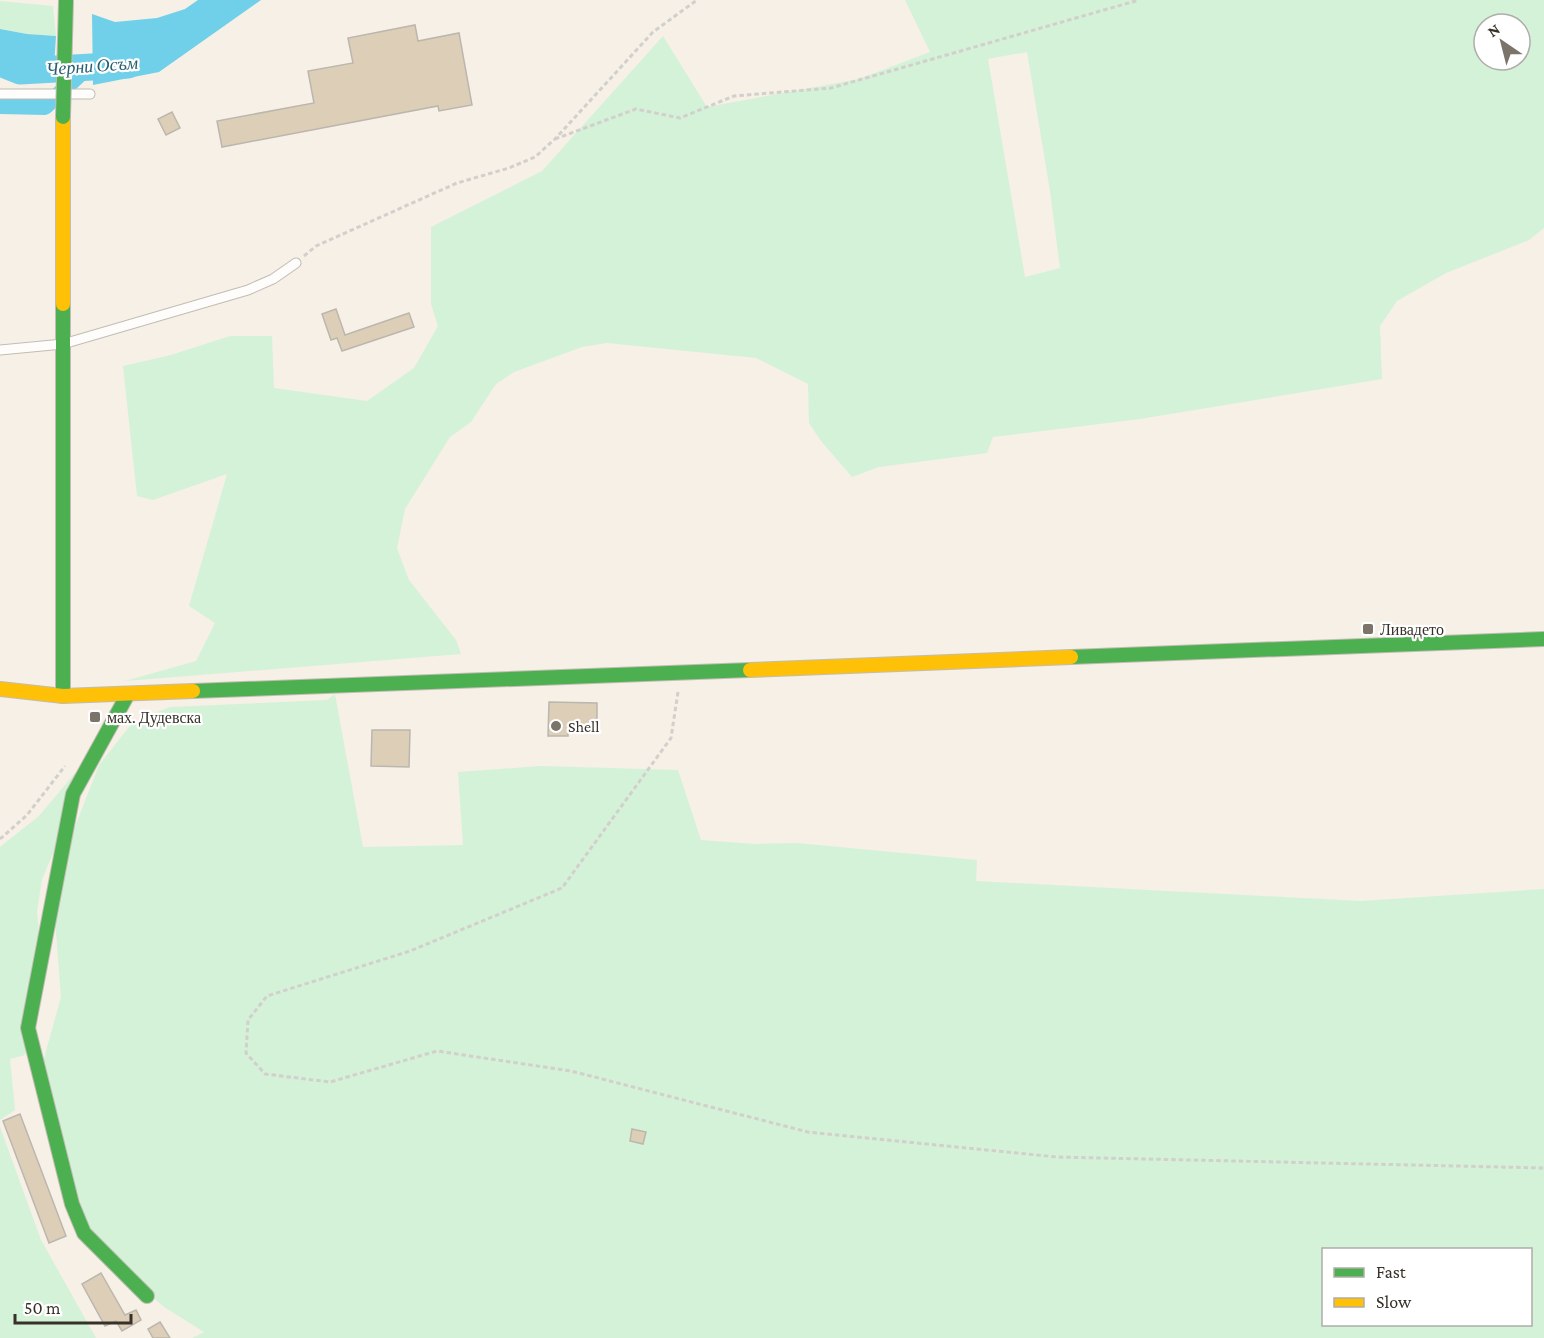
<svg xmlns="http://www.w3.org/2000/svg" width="1544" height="1338" font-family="'Crimson Pro',serif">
<rect width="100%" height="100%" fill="#f6f0e6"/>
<g fill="#d4f2d8" fill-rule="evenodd">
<path d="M905,0H1544V228L1529,240L1446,273L1397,301L1380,326L1382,379L1140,419L993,437L987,453L879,467L852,477L821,441L809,423L808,384L756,358L607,343L582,347L514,372L496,384L471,422L450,437L405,509L397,548L409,580L456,640L461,654L125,681L196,661L215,623L189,606L227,474L153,500L137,496L123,366L171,355L230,336H272L274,388L367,401L414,368L438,326L431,304V227L542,171L663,36L707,107L859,79L930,52ZM1484,24H1520V60H1484ZM1027,52L1050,191L1060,268L1025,277L988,59Z"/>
<polygon points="0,1 53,6 56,36 27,34 0,29"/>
<path d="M335,694L363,847L463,845L458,772L541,766L678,770L701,840L755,844L797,843L977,860L976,881L1361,901L1544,889V1338H192L204,1332L164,1307L108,1258L71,1207L40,1073L61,997L54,906L62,860L99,765L129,727L140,719L170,707L327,700ZM1324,1250H1530V1324H1324Z"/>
<polygon points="76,772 67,821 42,879 37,911 44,987 25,1055 10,1059 15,1110 0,1120 0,847 39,816"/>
<polygon points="0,1127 41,1240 96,1338 0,1338"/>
</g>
<g fill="#70d0e9">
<polygon points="198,0 261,0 159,72 93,85 92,14 115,22 157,18 185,9"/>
<polygon points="0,29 27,34 56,36 53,82 0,65"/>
</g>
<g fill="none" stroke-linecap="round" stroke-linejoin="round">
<polyline stroke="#70d0e9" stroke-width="16" points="0,106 45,107 88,67"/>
<polyline stroke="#70d0e9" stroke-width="27" points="0,63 20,71 128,65"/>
</g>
<g fill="#ddceb8" stroke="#bcb7ae" stroke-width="1.5">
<polygon points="415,25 418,41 459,33 472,105 439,111 438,106 222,147 217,121 314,103 308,71 353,63 348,38"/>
<polygon points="172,112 180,128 166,135 158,119"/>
<polygon points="336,309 345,335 409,313 414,327 342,351 337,338 331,340 322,314"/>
<polygon points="549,702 597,703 597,728 568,727 568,736 548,736"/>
<polygon points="372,730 410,730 409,767 371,766"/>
<polygon points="20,1114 66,1236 49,1243 3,1121"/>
<polygon points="632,1129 646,1132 643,1144 630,1141"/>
<polygon points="101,1273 125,1315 136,1310 141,1320 122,1331 116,1321 105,1326 82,1284"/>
<polygon points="160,1322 170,1338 153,1338 148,1329"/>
</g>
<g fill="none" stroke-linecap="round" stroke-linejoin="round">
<defs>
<g id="lane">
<polyline points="0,94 90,94"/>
<polyline points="0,350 63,344 248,290 273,279 296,263"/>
</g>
<g id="fast">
<polyline points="63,304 63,696"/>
<polyline points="1071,657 1544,639"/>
<polyline points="193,691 750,670"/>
<polyline points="128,694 73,794 28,1028 72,1204 84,1233 147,1296"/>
</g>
<g id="slow">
<polyline points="63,117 63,304"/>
<polyline points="750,670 1071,657"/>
<polyline points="0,689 63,696 193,691"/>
</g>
</defs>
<use href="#lane" stroke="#c2bdb4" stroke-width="11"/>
<use href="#fast" stroke="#c2bdb4" stroke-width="16"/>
<use href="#slow" stroke="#c2bdb4" stroke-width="16"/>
<g stroke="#d2cfcc" stroke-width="3" stroke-dasharray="4.5 3" stroke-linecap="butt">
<polyline points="555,139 636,109 680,118 734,96 831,88 1139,0"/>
<polyline points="304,256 316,246 457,183 509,168 535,157 555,139 653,32 697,0"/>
<polyline points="678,692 671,738 562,888 410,951 267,996 248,1020 246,1053 265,1074 330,1082 437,1051 571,1071 808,1132 1057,1157 1544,1168"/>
<polyline points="0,839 27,815 65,766"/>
</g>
<use href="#lane" stroke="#fefdfb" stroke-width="9"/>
<use href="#fast" stroke="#4caf50" stroke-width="14"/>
<use href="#slow" stroke="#ffc107" stroke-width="14"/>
<defs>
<polyline id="fast-bridge" points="63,117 66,0"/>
</defs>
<use href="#fast-bridge" stroke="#c2bdb4" stroke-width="16" stroke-linecap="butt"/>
<use href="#fast-bridge" stroke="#4caf50" stroke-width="14"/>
</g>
<g fill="#7a746b" stroke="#fff" stroke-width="2">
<rect x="1362" y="623" width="12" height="12" rx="3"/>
<rect x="89" y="711" width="12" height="12" rx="3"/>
<circle cx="556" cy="726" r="6"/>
</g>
<g text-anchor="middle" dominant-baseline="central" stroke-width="4.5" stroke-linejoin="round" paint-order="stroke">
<g font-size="16" fill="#373129" stroke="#fff" text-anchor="start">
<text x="1380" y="629">Ливадето</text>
<text x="107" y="717">мах. Дудевска</text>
<text x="568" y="726">Shell</text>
</g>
<g font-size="18" font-style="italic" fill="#275d6e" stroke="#fff">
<text transform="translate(92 66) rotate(-4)">Черни Осъм</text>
</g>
</g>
<rect x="1322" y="1248" width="210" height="78" fill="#ffffff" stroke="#afada9" stroke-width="1.5"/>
<rect x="1334" y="1268" width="30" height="9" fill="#4caf50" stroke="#afada9" stroke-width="1.5"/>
<text x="1376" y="1278" font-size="18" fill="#373129">Fast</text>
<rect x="1334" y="1298" width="30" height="9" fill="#ffc107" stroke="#afada9" stroke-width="1.5"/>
<text x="1376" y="1308" font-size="18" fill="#373129">Slow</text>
<g transform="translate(1502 42) rotate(325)"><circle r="28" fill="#ffffff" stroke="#afada9" stroke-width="1.5"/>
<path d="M0-4.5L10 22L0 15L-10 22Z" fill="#7a746b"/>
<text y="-9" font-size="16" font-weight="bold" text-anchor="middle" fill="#373129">N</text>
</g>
<path d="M15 1314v9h116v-9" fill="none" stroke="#373129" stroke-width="3"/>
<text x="24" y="1314" font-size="18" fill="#373129" stroke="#ffffff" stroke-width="4.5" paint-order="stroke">50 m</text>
</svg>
